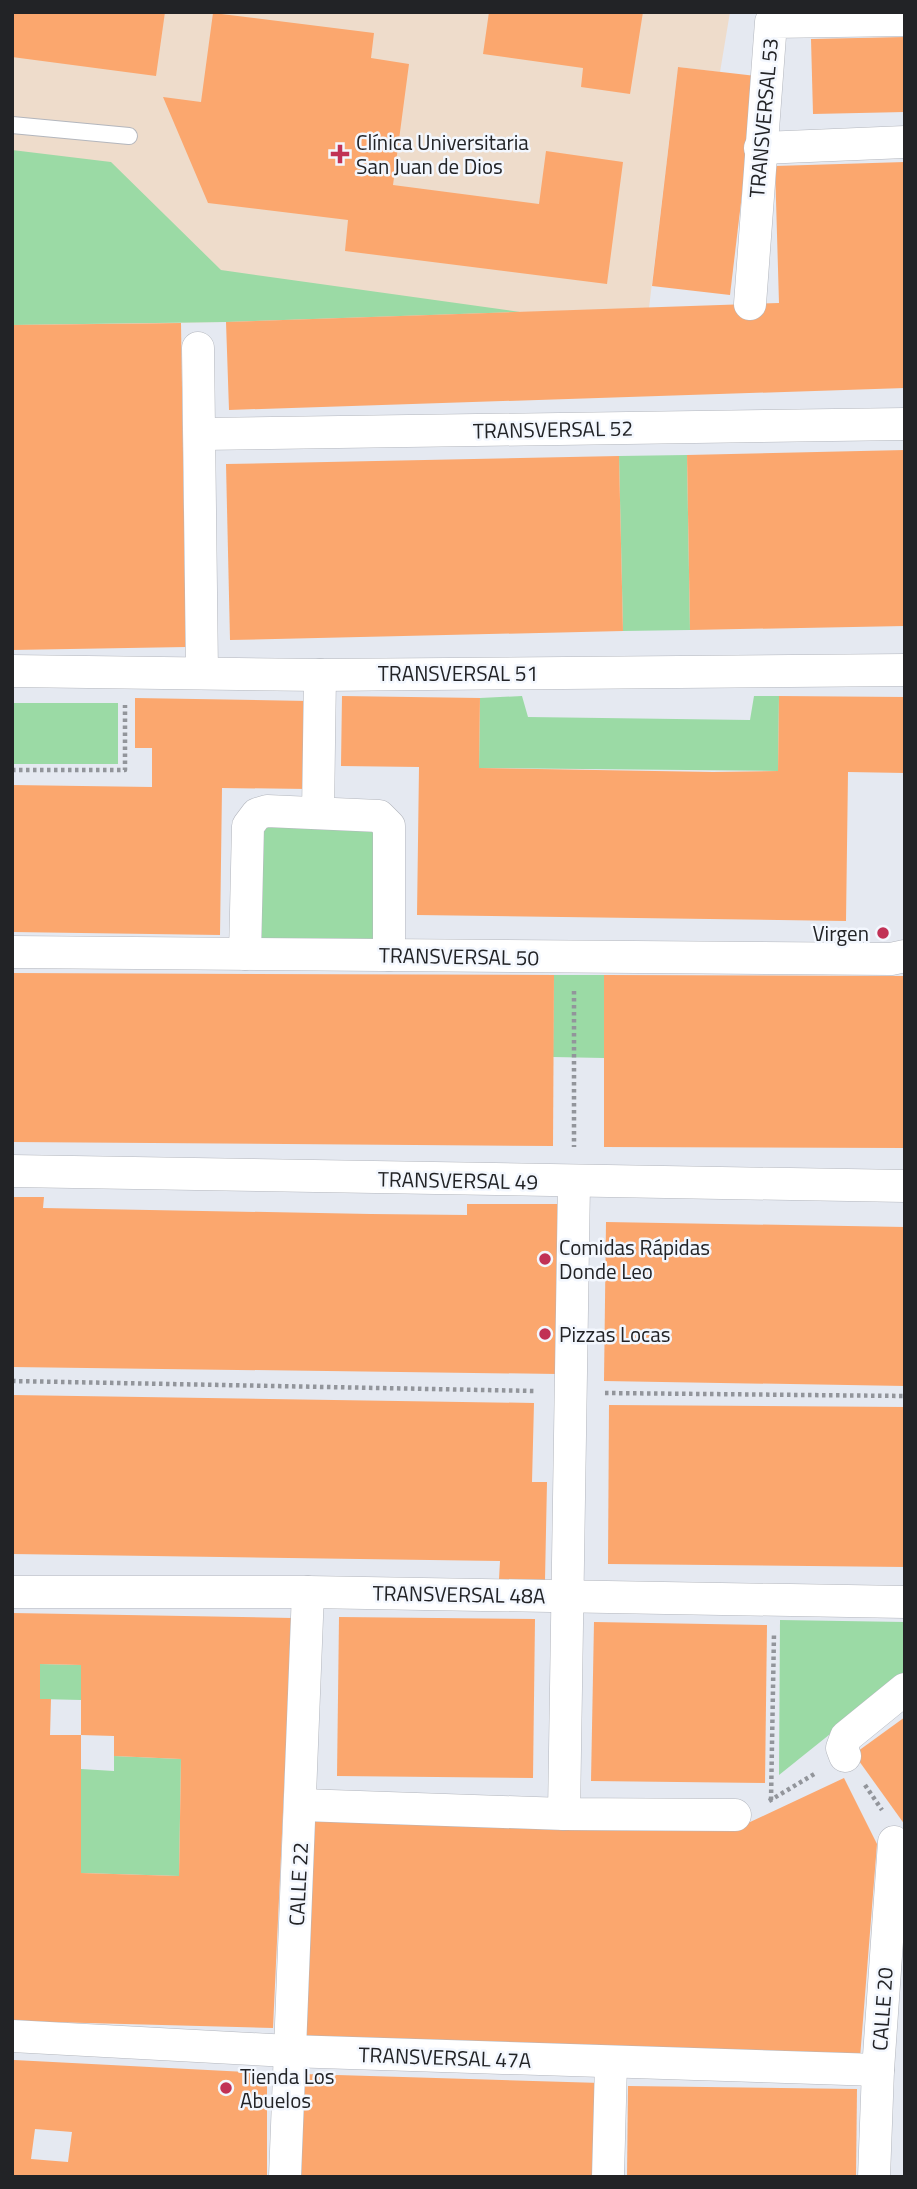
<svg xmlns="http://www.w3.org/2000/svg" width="917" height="2189" font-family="'Titillium Web',sans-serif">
<rect width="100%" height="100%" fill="#e5e9f1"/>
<polygon fill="#eedccb" points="12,12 730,12 720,72 678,67 649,308 226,322 12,325"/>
<g fill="#9bdaa5">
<polygon points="12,150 111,162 221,270 520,312 226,322 12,325"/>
<polygon points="687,455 690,630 623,631 619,456"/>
<polygon points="522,696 528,717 750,720 754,696 779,696 778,771 479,768 480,698"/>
<rect x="12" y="703" width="106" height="61"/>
<polygon points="260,825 383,827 381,944 259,943"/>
<polygon points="554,975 604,975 604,1058 553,1057"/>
<polygon points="780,1620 905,1622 905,1674 779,1775"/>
<polygon points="40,1664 81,1665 81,1700 40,1699"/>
<polygon points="114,1756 181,1759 179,1876 81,1873 81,1769 114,1771"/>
</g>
<g fill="#fba76e" fill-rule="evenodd">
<polygon points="12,12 165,12 156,76 12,57"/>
<polygon points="489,12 643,12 630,94 581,87 583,68 483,54"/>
<polygon points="213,13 374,33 371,58 409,64 393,185 539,204 546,151 623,162 607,284 345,251 348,220 208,203 163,97 201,102"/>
<polygon points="905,37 905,112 813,114 811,39"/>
<polygon points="678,67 756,76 730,295 652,286"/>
<polygon points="905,162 905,388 229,410 226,322 779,303 775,166"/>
<polygon points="181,323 186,647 12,650 12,325"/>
<polygon points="905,450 905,626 690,630 687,455"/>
<polygon points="619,456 623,631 230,640 226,464"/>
<polygon points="342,696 480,698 479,768 713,772 778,771 779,696 905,697 905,773 848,772 846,921 417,915 419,767 341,766"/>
<polygon points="135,698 309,701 308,789 222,788 220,935 12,932 12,785 152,787 152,748 135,748"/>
<polygon points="12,973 554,975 553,1146 12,1142"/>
<polygon points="604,975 905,976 905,1148 604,1147"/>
<polygon points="12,1197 44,1197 43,1208 371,1214 467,1215 467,1204 559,1204 557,1374 12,1367"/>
<polygon points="606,1222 905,1227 905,1386 604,1381"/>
<polygon points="12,1395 534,1403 532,1482 547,1482 545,1580 499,1579 500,1561 12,1554"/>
<polygon points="609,1405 905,1407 905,1567 608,1564"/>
<path d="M12,1613L292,1618L273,2028L12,2021ZM40,1664L81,1665V1735L114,1736V1756L181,1759L179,1876L81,1873V1735H50L51,1699H40Z"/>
<polygon points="339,1617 535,1619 533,1778 337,1776"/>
<polygon points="594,1622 767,1625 765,1783 591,1781"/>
<polygon points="905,1717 905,1825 854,1754"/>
<polygon points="844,1778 877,1844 860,2058 305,2036 312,1814 733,1830"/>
<path d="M14,2060L267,2073V2177H12ZM35,2129L72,2132L68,2162L31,2159Z"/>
<polygon points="304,2074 601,2083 598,2177 301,2177"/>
<polygon points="628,2086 857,2089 856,2177 627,2177"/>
</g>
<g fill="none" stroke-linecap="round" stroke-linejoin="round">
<defs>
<polyline id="service" points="12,125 129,136"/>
<g id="minor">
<polyline points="760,148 905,142"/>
<polyline points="750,304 771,22 905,20"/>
<polyline points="198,348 202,672"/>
<polyline points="201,434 905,424"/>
<polyline points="12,671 320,675 905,670"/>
<polyline points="318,813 320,675"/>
<polyline points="12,952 891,959 905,956"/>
<polyline points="245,954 248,826 257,814 267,811 379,816 389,826 389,955"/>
<polyline points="12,1171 905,1186"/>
<polyline points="12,1592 308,1592 905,1602"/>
<polyline points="845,1756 842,1748 846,1737 905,1689"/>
<polyline points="302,1805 564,1814 735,1815"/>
<polyline points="564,1814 574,1183"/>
<polyline points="12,2036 289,2051 878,2070"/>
<polyline points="285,2177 308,1592"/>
<polyline points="608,2177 611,2063"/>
<polyline points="874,2177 878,2070 894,1842"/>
</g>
</defs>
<use href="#service" stroke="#b3b6bd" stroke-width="18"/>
<use href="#minor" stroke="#b3b6bd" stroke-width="33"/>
<g stroke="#92959b" stroke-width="4.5" stroke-dasharray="3.5 3.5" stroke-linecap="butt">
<polyline points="12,770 125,770 125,705"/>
<polyline points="574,991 574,1147"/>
<polyline points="12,1381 536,1391"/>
<polyline points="605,1393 905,1396"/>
<polyline points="865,1785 882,1810"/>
<polyline points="771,1800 774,1633"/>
<polyline points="769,1801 816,1773"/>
</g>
<use href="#service" stroke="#fff" stroke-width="16"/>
<use href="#minor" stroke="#fff" stroke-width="32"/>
</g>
<g fill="#c13155" stroke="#f3f7fe" stroke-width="2.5">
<path d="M336.5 143.5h7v7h7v7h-7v7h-7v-7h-7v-7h7z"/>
<circle cx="883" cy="933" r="7"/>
<circle cx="545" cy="1259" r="7"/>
<circle cx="545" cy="1334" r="7"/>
<circle cx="226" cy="2088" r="7"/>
</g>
<g text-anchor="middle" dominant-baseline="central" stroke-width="5" stroke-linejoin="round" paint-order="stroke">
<g font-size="21" fill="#222326" stroke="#f3f7fe">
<text transform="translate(763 118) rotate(-85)">TRANSVERSAL 53</text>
<text transform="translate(553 429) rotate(-1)">TRANSVERSAL 52</text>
<text x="458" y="673">TRANSVERSAL 51</text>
<text transform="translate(459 956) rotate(1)">TRANSVERSAL 50</text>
<text transform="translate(458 1180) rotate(1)">TRANSVERSAL 49</text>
<text transform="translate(459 1594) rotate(1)">TRANSVERSAL 48A</text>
<text transform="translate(298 1884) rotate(-87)">CALLE 22</text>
<text transform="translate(882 2009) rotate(-86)">CALLE 20</text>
<text transform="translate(445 2057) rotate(2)">TRANSVERSAL 47A</text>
</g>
<g font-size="21" fill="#222326" stroke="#f3f7fe" text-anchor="start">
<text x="356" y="142">Clínica Universitaria<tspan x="356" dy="24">San Juan de Dios</tspan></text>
<text x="869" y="933" text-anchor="end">Virgen</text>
<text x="559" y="1247">Comidas Rápidas<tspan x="559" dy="24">Donde Leo</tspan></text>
<text x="559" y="1334">Pizzas Locas</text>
<text x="240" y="2076">Tienda Los<tspan x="240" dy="24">Abuelos</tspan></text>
</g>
</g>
<rect width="917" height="2189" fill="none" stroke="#222326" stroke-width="28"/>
</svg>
